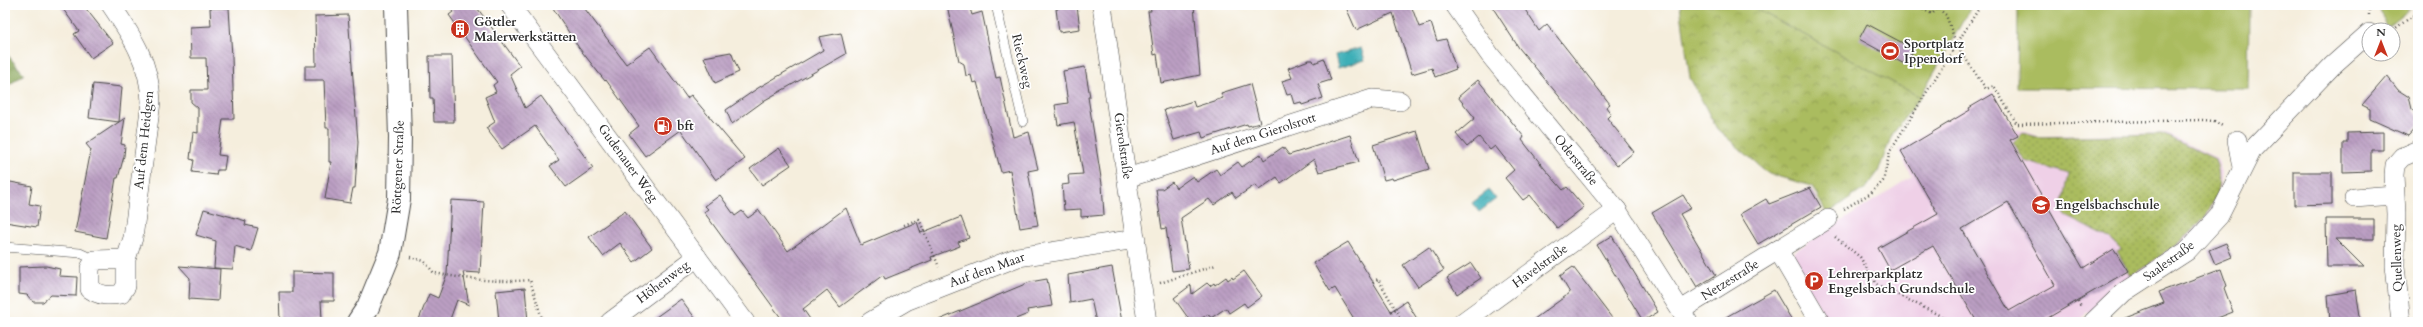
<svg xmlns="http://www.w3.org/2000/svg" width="2423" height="327" font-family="Cardo,serif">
<defs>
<pattern id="grass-dots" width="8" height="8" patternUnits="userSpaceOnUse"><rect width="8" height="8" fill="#aabc5f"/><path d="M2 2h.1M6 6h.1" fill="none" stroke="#8b994f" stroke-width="1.8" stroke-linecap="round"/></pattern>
<pattern id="forest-crowns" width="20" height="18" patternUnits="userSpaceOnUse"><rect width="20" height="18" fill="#87a456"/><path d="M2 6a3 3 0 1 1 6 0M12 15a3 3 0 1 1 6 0" fill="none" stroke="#6f8647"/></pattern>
<pattern id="park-crowns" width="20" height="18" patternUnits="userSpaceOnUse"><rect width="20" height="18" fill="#aabc5f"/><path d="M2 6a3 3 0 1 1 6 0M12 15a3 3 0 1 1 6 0" fill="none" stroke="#8b994f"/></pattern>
<pattern id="water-ripples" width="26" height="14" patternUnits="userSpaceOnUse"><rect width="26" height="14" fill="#3eafb7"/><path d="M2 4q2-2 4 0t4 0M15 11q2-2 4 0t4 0" fill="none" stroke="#348f95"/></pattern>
<pattern id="building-back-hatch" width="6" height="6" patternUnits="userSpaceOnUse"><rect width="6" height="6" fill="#bb9fc3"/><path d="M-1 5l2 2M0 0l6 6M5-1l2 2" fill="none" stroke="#98829f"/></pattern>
</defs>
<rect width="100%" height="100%" fill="#fff"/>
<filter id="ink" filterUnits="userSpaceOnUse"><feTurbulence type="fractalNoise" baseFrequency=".025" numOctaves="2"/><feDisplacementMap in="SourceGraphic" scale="8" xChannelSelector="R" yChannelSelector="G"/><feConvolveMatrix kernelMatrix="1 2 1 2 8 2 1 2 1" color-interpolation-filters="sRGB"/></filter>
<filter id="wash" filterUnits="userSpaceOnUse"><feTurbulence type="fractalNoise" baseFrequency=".012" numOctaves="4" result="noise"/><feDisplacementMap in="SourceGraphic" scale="16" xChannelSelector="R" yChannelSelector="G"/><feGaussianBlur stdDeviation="0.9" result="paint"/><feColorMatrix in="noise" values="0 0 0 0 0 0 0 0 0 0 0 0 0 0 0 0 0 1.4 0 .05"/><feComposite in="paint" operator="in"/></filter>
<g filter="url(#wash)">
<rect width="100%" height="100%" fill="#f5eedd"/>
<polygon fill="#efd0e7" points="1993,91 2015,129 2039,136 2164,133 2217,158 2222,172 2219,195 2209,214 2184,243 2091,315 2087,312 2079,322 1828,322 1793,262 1795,251 1912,176 1898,150"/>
<path fill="url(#grass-dots)" stroke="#6a7445" d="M2022,133L2038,137L2162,134L2215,159C2235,213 2169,250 2131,276L2117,251L2121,249L2110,238L2066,216L2062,209L2069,174L2025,161L2013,142Z"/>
<polygon fill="url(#forest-crowns)" stroke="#596840" points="5,52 24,74 5,88"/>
<polygon fill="url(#park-crowns)" stroke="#6a7445" points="1680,5 1749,5 1920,97 1892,135 1878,172 1867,187 1827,214 1812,186 1769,174 1717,129 1690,78"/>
<g fill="#aabc5f" stroke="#6a7445">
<polygon points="1749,5 1972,5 1920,97"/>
<polygon points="2018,5 2249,5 2248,89 2017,88"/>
<polygon points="2375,5 2415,5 2386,28 2383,16"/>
</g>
<g fill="url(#water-ripples)" stroke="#346d71">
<polygon points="1361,48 1365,60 1338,68 1335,55"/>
<polygon points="1489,190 1496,199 1479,212 1472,203"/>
</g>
<g id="blocks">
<g fill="url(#building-back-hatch)" fill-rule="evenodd">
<polygon points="60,5 83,5 113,43 91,58 74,34 79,31"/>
<polygon points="448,5 475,5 520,66 510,74 525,108 541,96 593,168 566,187 550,166 559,160 535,126 502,149 486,128 495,122 485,97 496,92 493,85 497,82 449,15 453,12"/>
<polygon points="551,5 582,5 626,64 650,47 687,98 691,95 745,159 716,180 681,130 645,156 629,134 639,126 606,80 605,81 579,48"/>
<polygon points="947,5 969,5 972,15 982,12 996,78 1000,77 1013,137 1029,132 1038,169 1028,171 1038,225 1020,228 1010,170 1001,172 977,82 973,83 971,75 966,76 964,64 959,61"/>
<polygon points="1058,5 1077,6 1080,29 1059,32 1056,9 1058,9"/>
<polygon points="1150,5 1194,5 1200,75 1161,83 1157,54 1154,55 1148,11 1151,11"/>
<polygon points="1345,5 1411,5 1419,27 1431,23 1437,41 1446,39 1456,69 1435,77 1432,68 1412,74 1393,13 1356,30"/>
<polygon points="1491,5 1522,5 1539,31 1547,24 1610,104 1606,107 1611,114 1607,118 1634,152 1617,166 1519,48"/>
<polygon points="210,8 229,8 232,57 234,119 223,119 218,155 226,156 224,170 217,170 216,175 192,172 194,160 190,159 193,132 198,133 198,108 191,102 191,90 207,90 206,58 191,58 190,27 211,26"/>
<polygon points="348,15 358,142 355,188 353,188 350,203 325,199 331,162 329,162 329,128 326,128 324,80 305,80 305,66 316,66 315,16"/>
<polygon points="1867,24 1914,49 1906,65 1859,39"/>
<polygon points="841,33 846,54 765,100 732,124 726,110 758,88 823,50 819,37"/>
<polygon points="731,52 739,72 715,83 704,57"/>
<polygon points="429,56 452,56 454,122 434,122 433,98 430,98"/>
<polygon points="1324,59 1331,80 1318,84 1323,98 1302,105 1301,102 1294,104 1291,94 1287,95 1282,81 1292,78 1288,68 1309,60 1313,60 1314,63"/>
<polygon points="1085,67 1090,97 1088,97 1102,184 1104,215 1081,217 1081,209 1064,210 1062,185 1069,184 1068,175 1083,174 1074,122 1058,125 1055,105 1068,103 1063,71"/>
<polygon points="2387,76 2398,90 2409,97 2412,109 2418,117 2418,125 2408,136 2370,119 2370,109 2362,105"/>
<polygon points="1478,80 1524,137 1522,140 1544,168 1563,190 1567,187 1584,207 1557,228 1530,195 1523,200 1505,178 1514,170 1495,146 1490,150 1479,137 1467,147 1456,134 1475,118 1458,97"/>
<polygon points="93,84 122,87 119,122 125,118 121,144 125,145 124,156 118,178 116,178 106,238 75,232 91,150 86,144 119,122 89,118"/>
<polygon points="1250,84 1260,123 1248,126 1247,124 1203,138 1201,132 1174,140 1164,110 1193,101 1195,107 1223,98 1221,93"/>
<path d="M1993,94L2018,136L2010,140L2083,268L2114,249L2128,271L2041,322H1977L1933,246L1890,270L1878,248L1938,214L1901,151L1970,110L1969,108ZM2008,202L2055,285L2009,311L1962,229Z"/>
<polygon points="1417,131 1429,169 1393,180 1392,178 1384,180 1373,145"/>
<polygon points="2383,132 2383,150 2371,150 2371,171 2343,172 2343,143 2347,143 2347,133"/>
<polygon points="1350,135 1359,162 1319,172 1314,159 1281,183 1277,177 1259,190 1255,185 1236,198 1232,192 1214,205 1209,199 1181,218 1189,269 1172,271 1166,228 1162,229 1156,189 1162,189 1172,182 1176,188 1193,176 1197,182 1216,169 1220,175 1238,162 1242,167 1261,154 1264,160 1283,147 1289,155"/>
<polygon points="779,148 791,165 762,185 750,169"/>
<polygon points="2294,172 2332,172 2332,204 2294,205"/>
<polygon points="5,181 32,186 29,204 40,206 37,227 5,222"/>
<polygon points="1810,188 1821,207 1758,244 1740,214 1766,199 1769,204"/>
<polygon points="720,195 735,216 742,211 748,218 759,210 788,251 846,208 861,245 917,222 921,233 961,217 969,238 958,242 960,246 931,257 932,260 885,279 883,275 840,307 827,290 803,309 812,322 784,322 704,212 708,209 705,206"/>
<polygon points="1683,195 1691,208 1680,214 1716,275 1697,287 1652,213"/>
<polygon points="451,200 484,202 480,273 463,272 469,305 457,300 449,322 418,322 429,294 438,298 447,274"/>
<polygon points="204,209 246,221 245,225 258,228 251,251 235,246 233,269 214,268 216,241 196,235"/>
<polygon points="625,211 652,248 634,262 620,243 603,256 589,237"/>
<polygon points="2326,219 2374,219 2374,239 2336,239 2364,267 2327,267"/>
<polygon points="1612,236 1658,312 1643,321 1597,245"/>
<polygon points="1348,242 1391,311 1406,301 1419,322 1356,322 1335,288 1330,291 1313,263"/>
<polygon points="2226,243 2232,257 2215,264 2209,250"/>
<polygon points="1429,247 1444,270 1418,287 1403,265"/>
<polygon points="1471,263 1481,278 1457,294 1447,278"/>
<polygon points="46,266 60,269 59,276 77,277 76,296 51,295 43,302 33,302 27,295 19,294 19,267"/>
<polygon points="179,266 220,269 218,301 189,299 190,278"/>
<polygon points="1112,267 1122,322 1096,322 1091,299 1070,303 1068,275"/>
<polygon points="1573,267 1615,322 1530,322 1570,293 1560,276"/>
<polygon points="2221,269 2227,286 2224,288 2233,312 2207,322 2120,322 2120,320 2164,303 2159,292"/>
<polygon points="1244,271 1262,296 1247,307 1244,303 1229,313 1226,308 1211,318 1208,314 1196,322 1191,322 1174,298 1191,285 1192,294 1207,283 1210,286 1214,283 1215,285 1226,277 1228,280 1232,277 1233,279"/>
<polygon points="292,272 334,273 334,301 321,301 322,320 280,322 279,292 292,292"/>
<polygon points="1047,279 1052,306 1027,310 1028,314 1008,322 934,322 1030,282"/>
<polygon points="525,288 528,322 499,322 496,291"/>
<polygon points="1774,290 1793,322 1717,322 1758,299"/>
<polygon points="2356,290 2361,322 2330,322 2328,295"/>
<polygon points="681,299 698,322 649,322"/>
</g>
</g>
</g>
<g filter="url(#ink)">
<use href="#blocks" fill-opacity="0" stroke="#494846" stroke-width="1"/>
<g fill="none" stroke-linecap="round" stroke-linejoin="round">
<defs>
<g id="service">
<polyline points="996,5 1023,122"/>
<polyline points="5,247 80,253 95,260"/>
</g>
<g id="minor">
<path d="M111,5C132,36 150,63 151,102L133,238L126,259V286L121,294C109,296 100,296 90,289V268L95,260L126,259"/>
<polyline points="510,5 745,322"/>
<polyline points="1102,5 1147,322"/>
<polyline points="1455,5 1490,55 1617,210 1688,322"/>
<polyline points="2237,140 2242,167"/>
<polyline points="1127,178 1372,99 1400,101"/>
<polyline points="2354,198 2394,195"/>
<polyline points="1778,250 1820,322"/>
<polyline points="1681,310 1828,219"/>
<polyline points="610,322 697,257"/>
<polyline points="870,322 906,301 1018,257 1136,239"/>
<polyline points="1463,322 1617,210"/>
<polyline points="2093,322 2124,292 2187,251 2219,216 2252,150 2333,65 2369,33"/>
<polyline points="2401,322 2395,266 2396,214 2394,175 2395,165 2402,157 2418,150"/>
</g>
<polyline id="tertiary" points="358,322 368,307 390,253 399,199 400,138 396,5"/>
</defs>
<use href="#service" stroke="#494846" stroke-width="10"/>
<use href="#minor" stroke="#494846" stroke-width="20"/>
<use href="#tertiary" stroke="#494846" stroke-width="24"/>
<g stroke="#494846" stroke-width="2.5" stroke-dasharray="1 3" stroke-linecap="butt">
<polyline points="1916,5 1932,14 1941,5"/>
<polyline points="1939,9 1946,15 1957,46 1986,89 1994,86 2017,124 2203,120 2214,121 2224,127"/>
<polyline points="2369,15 2369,5"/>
<polyline points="2393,30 2418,12"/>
<polyline points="1844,209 1871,193 1883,181 1890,151 1981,5"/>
<polyline points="904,225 919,219 939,267"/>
<polyline points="1835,237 1860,257 1876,284 1953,322"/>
<path d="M410,257L424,261L434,273C466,279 498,283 530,280L543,322"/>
<polyline points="1373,282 1378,279 1403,322"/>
<polyline points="1160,283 1216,265"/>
<polyline points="2078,301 2081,307"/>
<polyline points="1391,312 1396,309"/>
</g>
<use href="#service" stroke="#fff" stroke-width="9"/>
<use href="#minor" stroke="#fff" stroke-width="19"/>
<use href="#tertiary" stroke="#fff" stroke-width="22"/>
</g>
</g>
<defs>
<symbol id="building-disc" viewBox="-11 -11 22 22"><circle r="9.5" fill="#c8321e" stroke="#fff"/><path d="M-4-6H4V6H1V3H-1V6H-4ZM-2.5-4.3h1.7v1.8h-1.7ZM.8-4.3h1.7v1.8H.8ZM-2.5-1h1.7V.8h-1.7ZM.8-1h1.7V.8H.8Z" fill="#fff"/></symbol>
<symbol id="stadium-disc" viewBox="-11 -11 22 22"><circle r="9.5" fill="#c8321e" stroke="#fff"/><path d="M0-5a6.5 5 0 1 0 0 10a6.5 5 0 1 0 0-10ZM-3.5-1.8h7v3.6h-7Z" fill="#fff"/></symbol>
<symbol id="fuel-disc" viewBox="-11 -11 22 22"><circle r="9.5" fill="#c8321e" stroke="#fff"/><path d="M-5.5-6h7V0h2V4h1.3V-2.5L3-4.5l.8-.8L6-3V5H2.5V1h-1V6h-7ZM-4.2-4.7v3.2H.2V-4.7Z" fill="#fff"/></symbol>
<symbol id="school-disc" viewBox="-11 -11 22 22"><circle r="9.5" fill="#c8321e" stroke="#fff"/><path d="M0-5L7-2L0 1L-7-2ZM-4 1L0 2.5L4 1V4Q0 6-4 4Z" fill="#fff"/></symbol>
<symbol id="parking-disc" viewBox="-11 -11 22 22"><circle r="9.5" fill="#c8321e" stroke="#fff"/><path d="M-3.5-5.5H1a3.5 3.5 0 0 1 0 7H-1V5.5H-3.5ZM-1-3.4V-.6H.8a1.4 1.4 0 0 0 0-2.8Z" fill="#fff"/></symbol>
</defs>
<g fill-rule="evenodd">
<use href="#building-disc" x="449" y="18" width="22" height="22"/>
<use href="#stadium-disc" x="1879" y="40" width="22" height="22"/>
<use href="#fuel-disc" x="652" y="115" width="22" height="22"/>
<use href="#school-disc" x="2030" y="194" width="22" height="22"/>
<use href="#parking-disc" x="1803" y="270" width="22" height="22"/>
</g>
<g text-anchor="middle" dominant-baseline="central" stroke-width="3.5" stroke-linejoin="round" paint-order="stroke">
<g font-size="13" font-weight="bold" fill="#2b2b2b" stroke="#fff" text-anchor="start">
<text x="474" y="22">Göttler<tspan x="474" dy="15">Malerwerkstätten</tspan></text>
<text x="1904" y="44">Sportplatz<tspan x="1904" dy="15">Ippendorf</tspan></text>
<text x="677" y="126">bft</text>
<text x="2055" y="205">Engelsbachschule</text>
<text x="1828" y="274">Lehrerparkplatz<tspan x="1828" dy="15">Engelsbach Grundschule</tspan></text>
</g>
<g font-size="13" fill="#2b2b2b" stroke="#fff">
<text transform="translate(1022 61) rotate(77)">Rieckweg</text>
<text transform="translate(1263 134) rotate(-18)">Auf dem Gierolsrott</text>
<text transform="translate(144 140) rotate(-84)">Auf dem Heidgen</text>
<text transform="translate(1123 146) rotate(82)">Gierolstraße</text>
<text transform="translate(1576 160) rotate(51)">Oderstraße</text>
<text transform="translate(628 163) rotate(54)">Gudenauer Weg</text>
<text transform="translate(398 167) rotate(-88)">Röttgener Straße</text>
<text transform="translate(2397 258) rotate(-92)">Quellenweg</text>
<text transform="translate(2169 261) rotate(-36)">Saalestraße</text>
<text transform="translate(1540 266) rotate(-36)">Havelstraße</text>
<text transform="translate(987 270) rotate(-20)">Auf dem Maar</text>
<text transform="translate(1730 280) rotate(-32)">Netzestraße</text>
<text transform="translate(663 282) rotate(-37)">Höhenweg</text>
</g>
</g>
<rect width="2423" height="327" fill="none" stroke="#fff" stroke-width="20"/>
<g transform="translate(2381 42)"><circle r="19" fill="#ffffff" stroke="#aaaaaa"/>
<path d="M0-3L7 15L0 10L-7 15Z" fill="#c8321e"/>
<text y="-6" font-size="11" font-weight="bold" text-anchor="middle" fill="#2b2b2b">N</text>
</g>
</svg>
